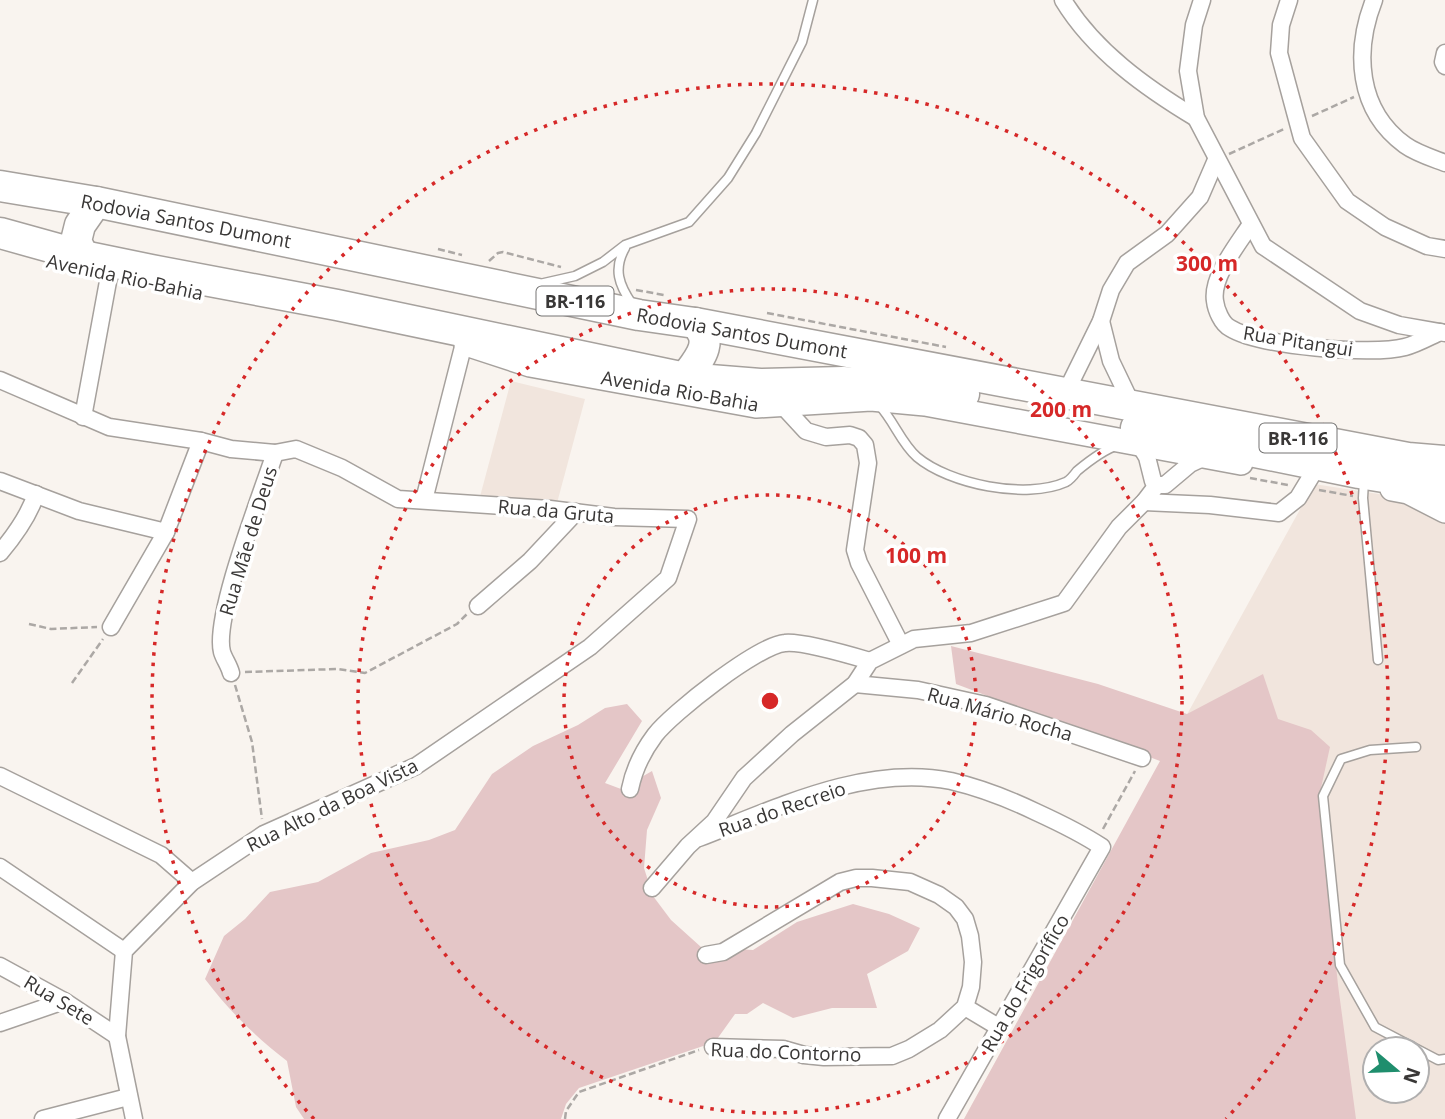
<svg xmlns="http://www.w3.org/2000/svg" width="1445" height="1119" font-family="'Open Sans',sans-serif">
<rect width="100%" height="100%" fill="#f9f4ef"/>
<g fill="#f1e5dd" fill-rule="evenodd">
<polygon points="511,381 585,399 557,503 478,504"/>
<path d="M1314,484L1398,497L1445,500V1119H964ZM1375,1049H1417V1091H1375Z"/>
</g>
<g fill="#e4c6c7">
<polygon points="951,646 1098,684 1187,714 1263,674 1278,719 1311,730 1330,747 1319,797 1338,985 1356,1119 964,1119 1160,761 956,684"/>
<path d="M627,704L642,721L605,783L621,789L652,771L661,798L647,830L644,868L653,896L671,920L701,947L753,950L797,922L853,904L889,914L920,928L908,951L867,974L877,1008H832L793,1018L763,1003L747,1014H735L715,1042L579,1088L566,1104L561,1119H304L296,1107L287,1061C256,1037 229,1011 205,979L224,936L245,919L270,892L318,882L371,853L429,840L455,830L492,774L533,746L578,725L605,708Z"/>
</g>
<g fill="none" stroke-linecap="round" stroke-linejoin="round">
<defs>
<g id="lane">
<path d="M625,248C613,269 619,285 632,304"/>
<polyline points="544,283 575,276 603,262 625,245 689,222 728,178 756,133 802,42 813,0"/>
<path d="M879,405C894,421 901,443 917,457C949,484 1026,500 1066,482C1070,480 1074,475 1077,471C1089,461 1103,450 1118,445"/>
<polyline points="1364,481 1363,498 1378,660"/>
<polyline points="1416,747 1370,750 1341,759 1323,796 1340,965 1375,1027 1438,1060 1445,1059"/>
</g>
<g id="street">
<path d="M1063,0C1094,51 1146,88 1196,118"/>
<polyline points="1202,0 1194,25 1188,71 1196,118 1263,246 1360,311 1399,325 1445,333"/>
<polyline points="1289,0 1281,25 1279,53 1302,138 1347,201 1385,227 1427,246 1445,249"/>
<path d="M1374,0C1354,51 1357,110 1405,145C1416,153 1432,158 1445,163"/>
<polyline points="1445,53 1443,62 1445,66"/>
<path d="M1251,224C1238,244 1211,277 1215,301C1216,310 1222,324 1230,328C1258,346 1372,356 1405,347C1417,344 1429,337 1440,332"/>
<polyline points="1101,321 1111,361 1133,407"/>
<polyline points="0,380 109,427 201,441 231,449 275,453 296,449 342,468 398,499 550,509 614,517 688,519 668,578 590,647 416,766 264,834 192,882 124,951 117,1036 134,1119"/>
<polyline points="1065,394 1101,321 1111,290 1127,263 1167,234 1200,197 1216,160"/>
<polyline points="782,405 806,431 826,437 850,435 859,438 865,445 868,463 855,550 859,563 901,645"/>
<polyline points="83,417 109,276"/>
<polyline points="1139,444 1147,457 1153,481 1157,485"/>
<polyline points="0,481 79,511 166,532"/>
<polyline points="424,500 464,343"/>
<polyline points="1144,502 1210,505 1279,513 1298,498 1318,465"/>
<path d="M0,553C15,535 29,516 36,494"/>
<polyline points="478,606 530,561 576,512"/>
<polyline points="111,627 166,532 201,441"/>
<path d="M231,673C229,665 224,659 222,652C213,617 262,493 275,453"/>
<polyline points="855,684 918,690 986,705 1142,758"/>
<polyline points="0,776 161,855 192,882"/>
<path d="M630,789C634,769 643,751 655,735C672,713 758,645 785,643C801,641 853,656 870,661"/>
<path d="M699,838C777,808 865,764 951,781C981,788 1009,799 1036,812C1060,823 1081,833 1102,847L947,1119"/>
<polyline points="0,867 124,951"/>
<polyline points="652,888 688,846 714,822 744,778 792,734 855,684 870,661 914,639 971,633 1064,603 1119,527 1144,502 1157,485 1165,485 1190,464 1205,457"/>
<polyline points="706,955 723,952 840,882 856,878 872,878 910,882 939,895 956,907 965,919 970,936 973,962 971,987 965,1007 940,1030 909,1049 892,1056 824,1057 804,1055 783,1049 713,1047"/>
<polyline points="0,966 64,1001 117,1036"/>
<polyline points="965,1007 1000,1028"/>
<polyline points="0,1023 64,1001"/>
<polyline points="43,1119 128,1097"/>
</g>
<g id="secondary">
<polyline points="466,344 530,365 756,406 871,399 925,404 1241,463"/>
<polyline points="1392,489 1408,492 1445,511"/>
</g>
<g id="highway">
<polyline points="0,186 96,202 639,315 695,323 1408,458 1445,461"/>
<polyline points="0,233 83,256 151,270 337,305 685,378 760,384 843,382 937,389 964,394"/>
<polyline points="83,256 76,241 80,225 96,202"/>
<path d="M685,378C698,360 716,342 695,323"/>
<polyline points="1136,428 1359,473 1445,487"/>
</g>
</defs>
<use href="#lane" stroke="#a6a19d" stroke-width="11"/>
<use href="#street" stroke="#a6a19d" stroke-width="19"/>
<use href="#secondary" stroke="#a6a19d" stroke-width="26"/>
<use href="#highway" stroke="#a6a19d" stroke-width="33"/>
<g stroke="#aca8a5" stroke-width="2.5" stroke-dasharray="7 3.5" stroke-linecap="butt">
<polyline points="1312,116 1354,97"/>
<polyline points="1229,154 1284,129"/>
<polyline points="438,249 462,255"/>
<polyline points="489,261 498,253 503,252 561,267"/>
<polyline points="636,290 664,295"/>
<polyline points="767,313 946,347"/>
<polyline points="1250,478 1288,485"/>
<polyline points="1319,490 1353,496"/>
<polyline points="29,624 51,629 97,627"/>
<polyline points="245,672 337,669 365,673 457,624 467,614"/>
<polyline points="72,683 103,639"/>
<polyline points="235,685 252,742 262,819"/>
<polyline points="1103,829 1135,771"/>
<polyline points="565,1119 566,1111 579,1092 699,1050"/>
</g>
<use href="#lane" stroke="#fff" stroke-width="8"/>
<use href="#street" stroke="#fff" stroke-width="16"/>
<use href="#secondary" stroke="#fff" stroke-width="23"/>
<use href="#highway" stroke="#fff" stroke-width="30"/>
</g>
<g fill="none" stroke="#d62828" stroke-width="3.5" stroke-dasharray="3.5 7">
<circle cx="770" cy="701" r="206"/>
<circle cx="770" cy="701" r="412"/>
<path d="M314 1119A618 618 0 1 1 1226 1119"/>
</g>
<g text-anchor="middle" dominant-baseline="central" stroke-width="7" stroke-linejoin="round" paint-order="stroke">
<g fill="#fff" stroke="#747372" stroke-width="2">
<rect x="536.5" y="286.5" width="77" height="29" rx="5"/>
<rect x="1259.5" y="423.5" width="77" height="29" rx="5"/>
</g>
<g font-size="18" font-weight="bold" fill="#393736">
<text x="575" y="301">BR-116</text>
<text x="1298" y="438">BR-116</text>
</g>
<g font-size="19" fill="#393736" stroke="#fff">
<text transform="translate(186 221) rotate(11)">Rodovia Santos Dumont</text>
<text transform="translate(125 277) rotate(12)">Avenida Rio-Bahia</text>
<text transform="translate(742 333) rotate(10)">Rodovia Santos Dumont</text>
<text transform="translate(1298 341) rotate(9)">Rua Pitangui</text>
<text transform="translate(680 391) rotate(10)">Avenida Rio-Bahia</text>
<text transform="translate(556 511) rotate(5)">Rua da Gruta</text>
<text transform="translate(248 541) rotate(-73)">Rua Mãe de Deus</text>
<text transform="translate(1000 714) rotate(16)">Rua Mário Rocha</text>
<text transform="translate(332 805) rotate(-26)">Rua Alto da Boa Vista</text>
<text transform="translate(782 809) rotate(-19)">Rua do Recreio</text>
<text transform="translate(1025 983) rotate(-60)">Rua do Frigorífico</text>
<text transform="translate(59 1000) rotate(31)">Rua Sete</text>
<text transform="translate(786 1052) rotate(2)">Rua do Contorno</text>
</g>
</g>
<circle cx="770" cy="701" r="10" fill="#d62828" stroke="#fff" stroke-width="3.5"/>
<g font-size="21" text-anchor="middle" font-weight="bold" fill="#d62828" stroke="#fff" stroke-width="7" stroke-linejoin="round" paint-order="stroke">
<text x="1207" y="271">300 m</text>
<text x="1061" y="417">200 m</text>
<text x="916" y="563">100 m</text>
</g>
<g transform="translate(1396 1070) rotate(109)"><circle r="33" fill="#ffffff" stroke="#b0afaf" stroke-width="2"/>
<path d="M0-5L12 26L0 18L-12 26Z" fill="#1f8e6d"/>
<text y="-10" font-size="19" font-weight="bold" text-anchor="middle" fill="#393736">N</text>
</g>
</svg>
